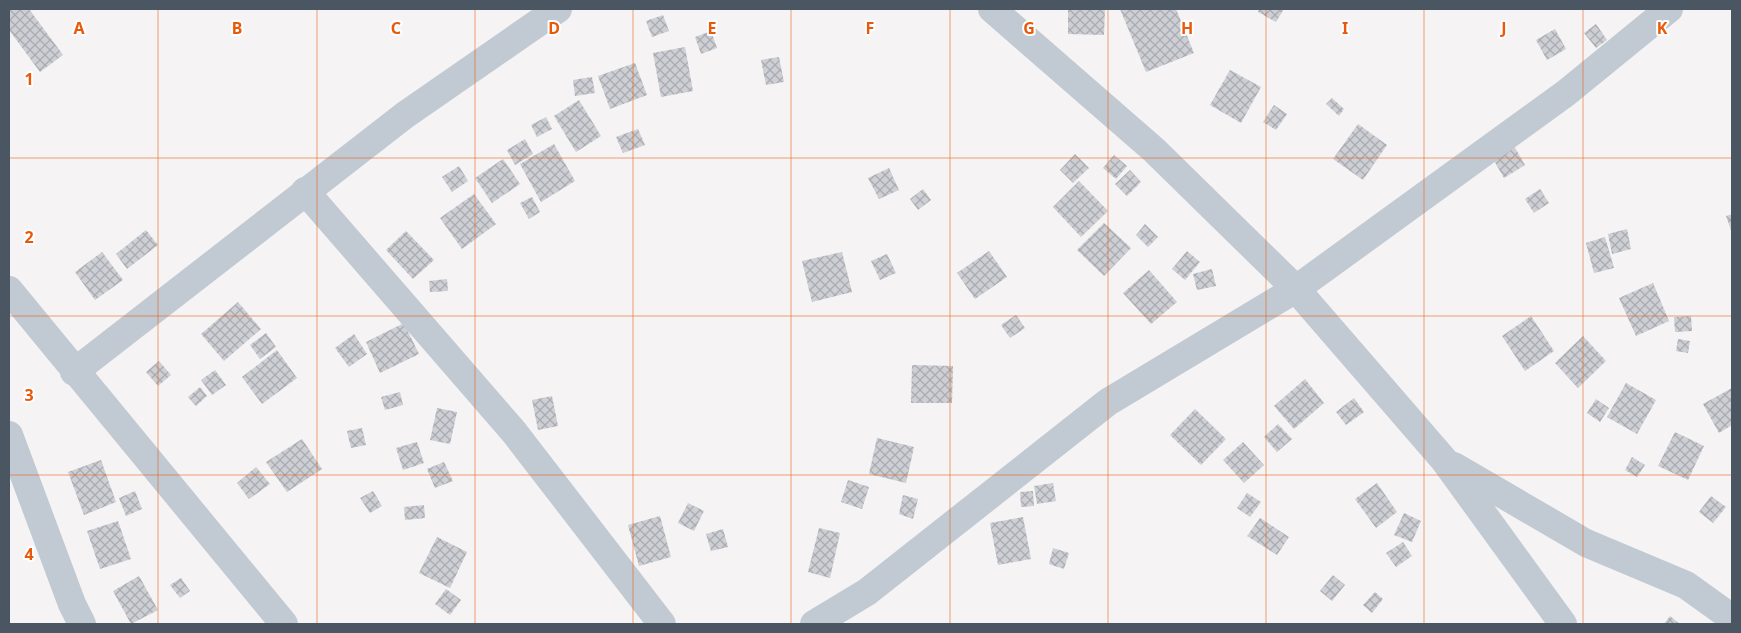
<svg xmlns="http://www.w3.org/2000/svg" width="1741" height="633" font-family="'Noto Sans',sans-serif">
<defs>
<pattern id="building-cross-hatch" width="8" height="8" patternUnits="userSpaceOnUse" patternTransform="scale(1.25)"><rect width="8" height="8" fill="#cdcfd5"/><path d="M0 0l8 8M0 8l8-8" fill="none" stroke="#a8abb0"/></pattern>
</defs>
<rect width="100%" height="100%" fill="#f5f3f3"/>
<g fill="url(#building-cross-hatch)">
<polygon points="9,9 29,9 63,55 40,72 9,30"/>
<polygon points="1068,9 1105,9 1104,35 1068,34"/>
<polygon points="1120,9 1176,9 1194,53 1146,72"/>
<polygon points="1259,9 1284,9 1276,22 1258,12"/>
<polygon points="663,15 669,31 652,37 646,21"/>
<polygon points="1596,24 1607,40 1596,48 1584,33"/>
<polygon points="1555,29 1566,49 1547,60 1536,40"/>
<polygon points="711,31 717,48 701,54 695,37"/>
<polygon points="685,47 693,91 661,97 653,53"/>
<polygon points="779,57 784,82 766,85 761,60"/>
<polygon points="635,63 647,95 610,109 598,76"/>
<polygon points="1230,70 1261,87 1241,123 1210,105"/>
<polygon points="592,77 595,93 575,96 573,80"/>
<polygon points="1332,98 1344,109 1339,116 1326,104"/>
<polygon points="579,100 601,136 576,152 554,116"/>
<polygon points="1274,105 1287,114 1276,130 1263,122"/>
<polygon points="546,117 552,129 537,137 531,125"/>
<polygon points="1358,124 1387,145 1363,180 1333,159"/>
<polygon points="638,129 645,145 623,153 616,137"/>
<polygon points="525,139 533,154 515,165 507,150"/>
<polygon points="554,144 575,181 541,202 520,164"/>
<polygon points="1514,146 1525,165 1504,178 1493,159"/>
<polygon points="1075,154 1089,168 1073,183 1060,170"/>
<polygon points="1114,155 1127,166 1116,179 1103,168"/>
<polygon points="503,159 520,184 492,203 475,178"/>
<polygon points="459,166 468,181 452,192 442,177"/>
<polygon points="889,168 899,190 879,199 868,178"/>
<polygon points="1130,170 1141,182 1127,196 1115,184"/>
<polygon points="1079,181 1108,211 1081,237 1053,207"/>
<polygon points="923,189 931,200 918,210 910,199"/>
<polygon points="1540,189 1549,203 1534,213 1525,199"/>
<polygon points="474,194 496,224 462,249 440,218"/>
<polygon points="532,197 540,212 529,219 520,203"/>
<polygon points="1732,214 1732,233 1726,216"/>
<polygon points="1104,223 1131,248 1104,276 1077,250"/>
<polygon points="1145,224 1158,237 1148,247 1136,235"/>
<polygon points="1627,229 1631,249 1612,254 1608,234"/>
<polygon points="146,230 158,245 127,269 116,254"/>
<polygon points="406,231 434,260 413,279 386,250"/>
<polygon points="1605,237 1614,268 1594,273 1586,243"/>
<polygon points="989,251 1007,277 975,299 957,273"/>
<polygon points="1187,251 1200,262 1185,280 1172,269"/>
<polygon points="102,252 123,280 95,300 75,272"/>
<polygon points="842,252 852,292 812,302 802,261"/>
<polygon points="887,254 896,273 880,280 871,261"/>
<polygon points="1212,269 1216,286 1197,290 1193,274"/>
<polygon points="1149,270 1177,302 1151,324 1123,293"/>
<polygon points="447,279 448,291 430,292 429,281"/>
<polygon points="1653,283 1669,321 1636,336 1619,298"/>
<polygon points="238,302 261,329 224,361 201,334"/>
<polygon points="1016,315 1025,328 1010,338 1001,325"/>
<polygon points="1531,316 1554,351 1525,371 1502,336"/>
<polygon points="1691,316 1692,331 1675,332 1674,317"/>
<polygon points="404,323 419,354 380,373 366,342"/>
<polygon points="266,333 276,347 260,359 250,345"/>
<polygon points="354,334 367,354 349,367 335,348"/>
<polygon points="1583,336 1606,361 1578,388 1555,363"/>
<polygon points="1678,339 1690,341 1688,353 1676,351"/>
<polygon points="277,350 297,378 262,404 242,377"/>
<polygon points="159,361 171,375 158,386 146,372"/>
<polygon points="912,365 953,366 952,403 911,403"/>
<polygon points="215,370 226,385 212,395 201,380"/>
<polygon points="1305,379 1324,403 1294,429 1274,406"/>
<polygon points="1626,383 1656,400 1637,434 1607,417"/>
<polygon points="200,387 207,396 196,406 188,397"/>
<polygon points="1732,388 1732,425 1719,433 1703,404"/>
<polygon points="400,392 403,405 385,410 381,397"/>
<polygon points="552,396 558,426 538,430 532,400"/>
<polygon points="1354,398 1364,412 1346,425 1336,412"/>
<polygon points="1596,399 1609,408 1600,422 1587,413"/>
<polygon points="437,408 457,412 450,444 430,440"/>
<polygon points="1195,409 1226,439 1201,465 1170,435"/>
<polygon points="1278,424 1292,439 1277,452 1264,437"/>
<polygon points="362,428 366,445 351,448 347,431"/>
<polygon points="1675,432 1704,446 1688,480 1658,466"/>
<polygon points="877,438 914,447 906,483 869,474"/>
<polygon points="302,439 322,469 287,492 266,462"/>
<polygon points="417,442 424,463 403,470 396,448"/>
<polygon points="1243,442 1264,465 1244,483 1223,460"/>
<polygon points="1632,457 1645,465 1637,477 1625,470"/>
<polygon points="101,460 116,502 84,515 68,472"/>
<polygon points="444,462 453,481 435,488 427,469"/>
<polygon points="256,467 270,484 249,499 237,483"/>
<polygon points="848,480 869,487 862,509 841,502"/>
<polygon points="1053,483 1056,501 1037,504 1034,486"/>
<polygon points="1377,483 1397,512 1376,528 1355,499"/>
<polygon points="135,491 142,509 126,516 119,498"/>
<polygon points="373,491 382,506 370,513 360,498"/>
<polygon points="1033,491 1034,506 1021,507 1020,492"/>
<polygon points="1247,493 1261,502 1250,517 1237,508"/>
<polygon points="903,495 918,499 913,519 899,514"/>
<polygon points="1711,496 1726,507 1713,523 1699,512"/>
<polygon points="688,503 704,511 694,531 678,523"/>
<polygon points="424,505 425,518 405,520 404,507"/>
<polygon points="1404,513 1421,521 1412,542 1394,535"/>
<polygon points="660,516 671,557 639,566 628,525"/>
<polygon points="1023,517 1031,559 998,565 990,523"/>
<polygon points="1260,518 1289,537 1277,555 1247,536"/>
<polygon points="118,521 131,559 100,569 87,531"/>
<polygon points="819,528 840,533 830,578 808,572"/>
<polygon points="723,529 728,547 711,551 706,534"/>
<polygon points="437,537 467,552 450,588 419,573"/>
<polygon points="1403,542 1412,556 1396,567 1386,553"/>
<polygon points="1053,548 1069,553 1064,569 1049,564"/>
<polygon points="1333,575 1345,585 1332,601 1320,591"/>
<polygon points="139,576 158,610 131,624 113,591"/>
<polygon points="181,578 190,591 180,598 170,585"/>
<polygon points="446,589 461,600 450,615 435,604"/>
<polygon points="1375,592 1383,599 1372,613 1363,605"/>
<polygon points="1670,616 1680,624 1664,624"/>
</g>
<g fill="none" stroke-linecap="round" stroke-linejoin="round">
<g stroke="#c1cad2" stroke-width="28">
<polyline points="992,9 1154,150 1296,289 1444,460 1563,624"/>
<polyline points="305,191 514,432 662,624"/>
<polyline points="9,290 284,624"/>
<polyline points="74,372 405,115 558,9"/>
<polyline points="9,435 72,604 82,624"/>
<polyline points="1454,466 1586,543 1686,585 1732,618"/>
<polyline points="814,624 867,592 1108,402 1296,289 1566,93 1669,9"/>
</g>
</g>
<path fill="none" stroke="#e8590c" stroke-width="1" stroke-opacity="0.55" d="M158,9V624M317,9V624M475,9V624M633,9V624M791,9V624M950,9V624M1108,9V624M1266,9V624M1424,9V624M1583,9V624M9,158H1732M9,316H1732M9,475H1732"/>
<g font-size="16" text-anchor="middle" font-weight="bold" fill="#e8590c" stroke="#fff" stroke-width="4" stroke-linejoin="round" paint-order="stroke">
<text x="79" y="34">A</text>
<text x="237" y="34">B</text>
<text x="396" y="34">C</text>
<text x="554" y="34">D</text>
<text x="712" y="34">E</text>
<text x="870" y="34">F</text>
<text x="1029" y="34">G</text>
<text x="1187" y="34">H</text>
<text x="1345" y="34">I</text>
<text x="1504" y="34">J</text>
<text x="1662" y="34">K</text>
<text x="29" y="85">1</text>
<text x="29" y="243">2</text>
<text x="29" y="401">3</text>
<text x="29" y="560">4</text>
</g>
<rect width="1741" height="633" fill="none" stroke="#4a5661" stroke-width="20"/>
</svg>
